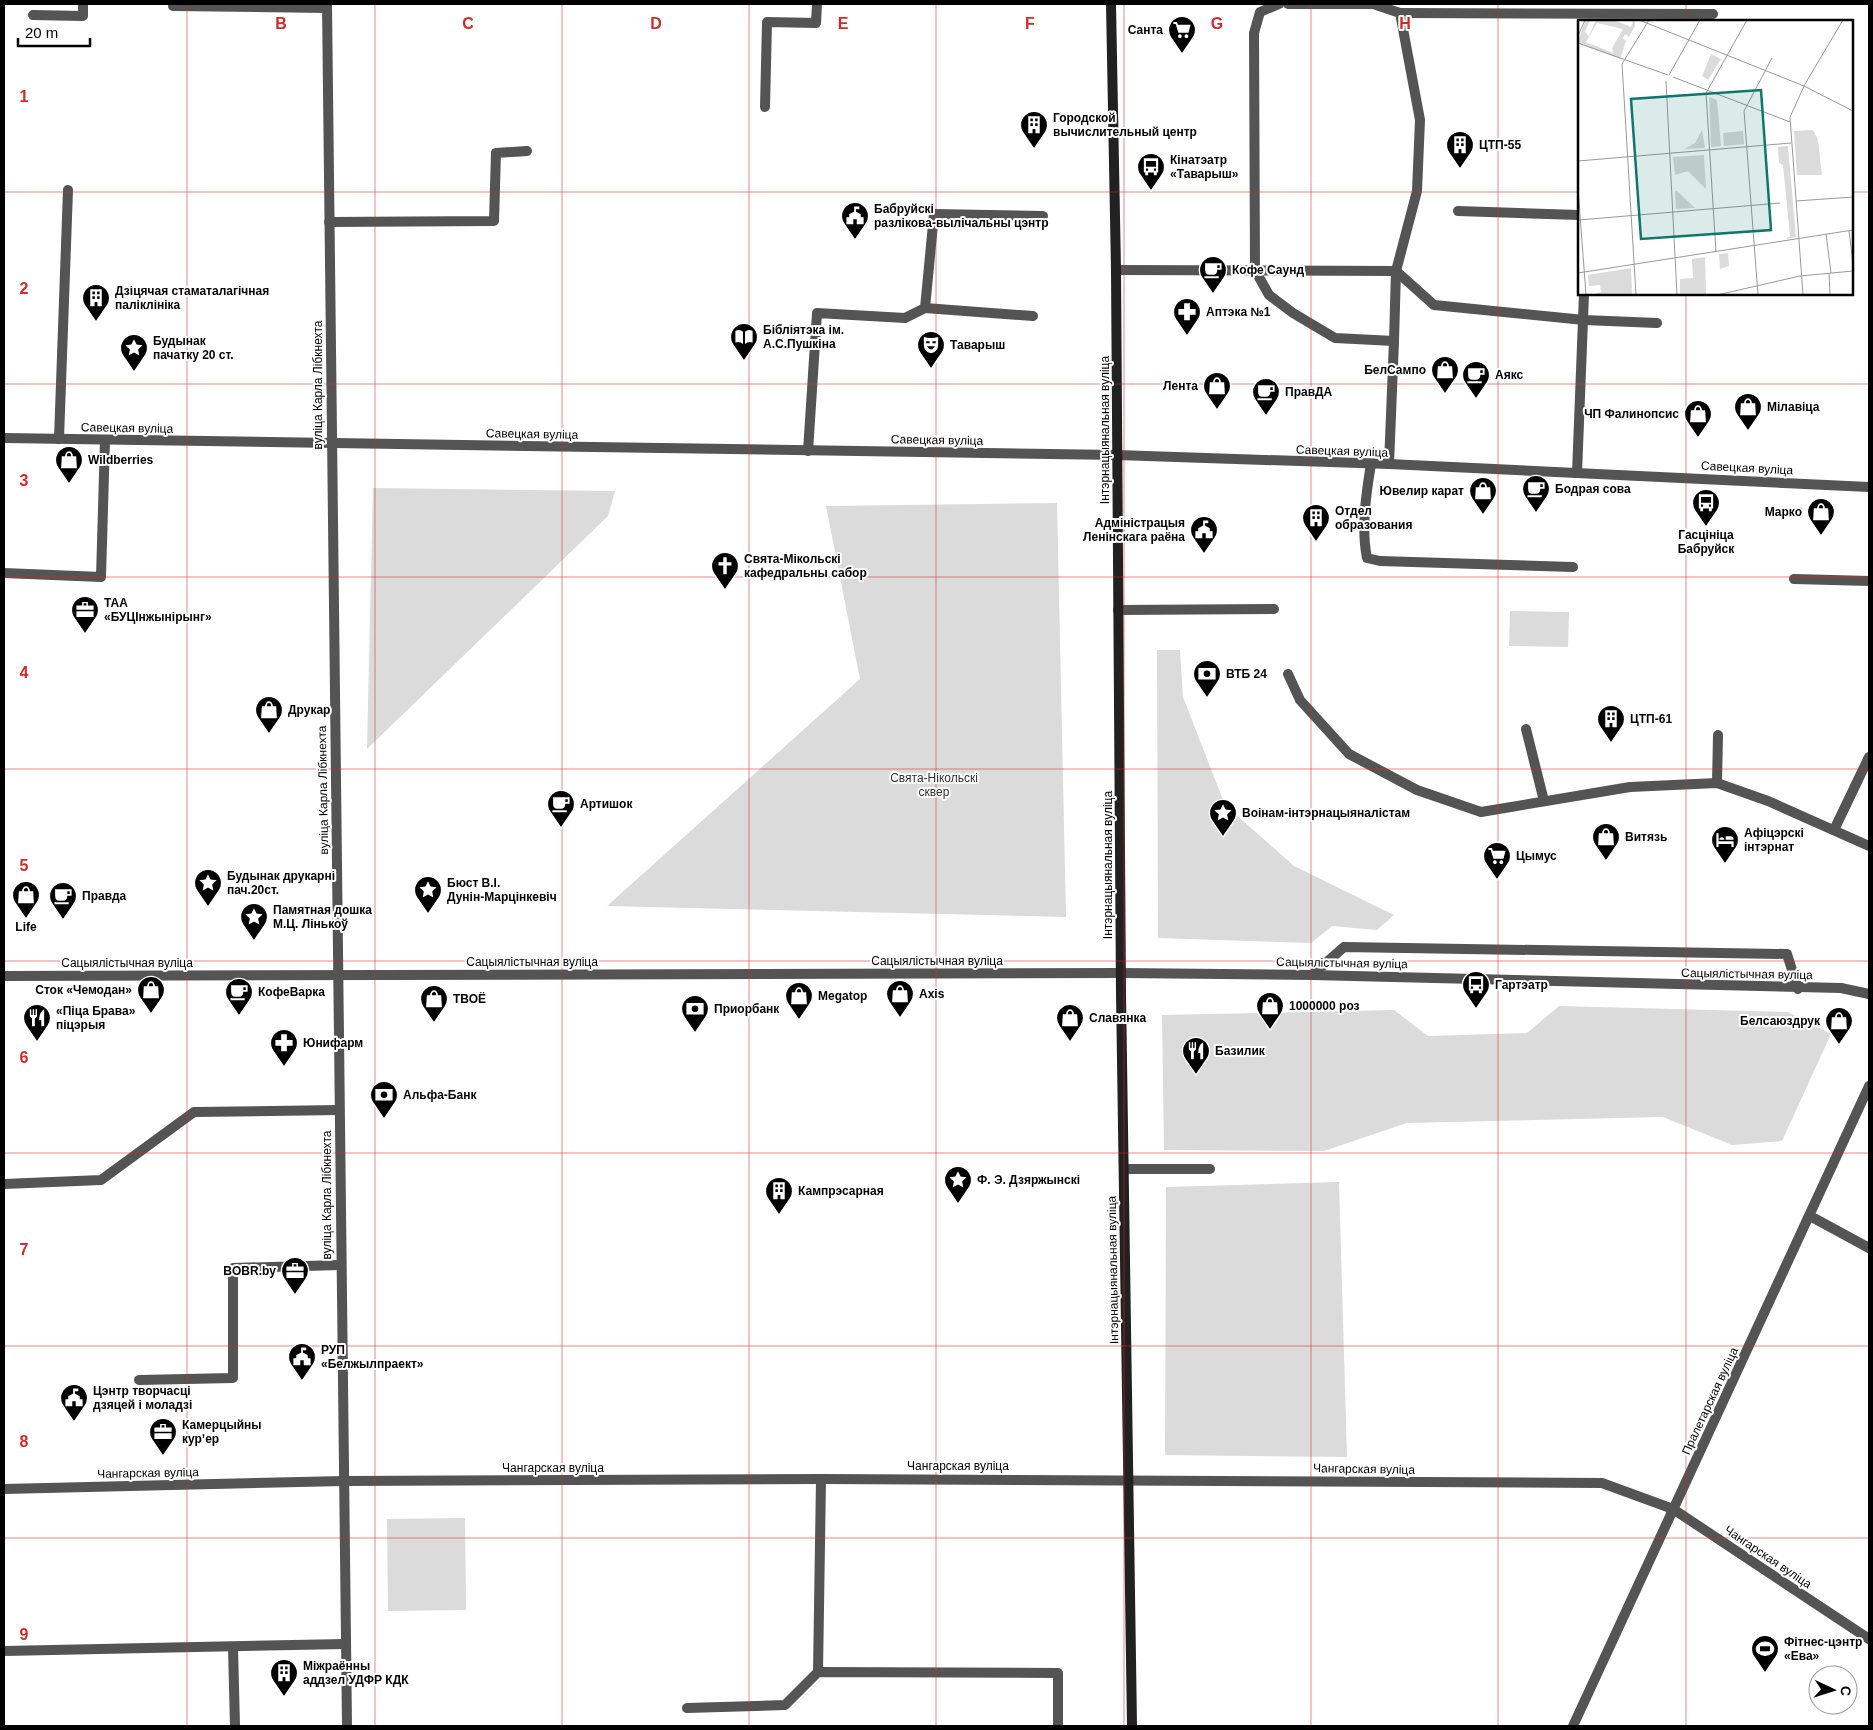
<svg xmlns="http://www.w3.org/2000/svg" width="1873" height="1730" font-family="Arial,sans-serif">
<rect width="100%" height="100%" fill="#fff"/>
<g fill="#dbdbdb">
<polygon points="373,488 615,491 608,516 367,749"/>
<polygon points="1057,503 1066,917 607,906 860,679 826,506"/>
<polygon points="1510,611 1569,612 1568,647 1509,646"/>
<polygon points="1157,650 1180,650 1183,697 1225,805 1294,866 1394,915 1377,930 1332,926 1311,943 1158,938"/>
<polygon points="1559,1006 1788,1012 1831,1034 1782,1141 1732,1145 1663,1117 1407,1123 1324,1151 1164,1150 1162,1015 1394,1010 1428,1036 1527,1033"/>
<polygon points="1339,1182 1347,1457 1165,1455 1166,1187"/>
<polygon points="465,1518 466,1610 388,1611 387,1519"/>
</g>
<g fill="none" stroke-linecap="round" stroke-linejoin="round">
<g stroke="#545454" stroke-width="10">
<polyline points="1279,4 1260,12 1254,33 1255,270 1269,295 1293,313 1335,338 1394,341 1389,464"/>
<polyline points="1288,4 1376,4"/>
<polyline points="1376,5 1400,13 1420,120 1417,191 1396,271 1394,341"/>
<polyline points="173,6 327,8"/>
<polyline points="1400,13 1713,14"/>
<polyline points="33,15 83,16 83,4"/>
<polyline points="765,107 767,22 816,23 817,4"/>
<polyline points="1458,211 1579,215"/>
<polyline points="329,222 494,221 496,153 527,151"/>
<polyline points="1116,270 1396,271 1434,305 1584,320 1657,323"/>
<polyline points="925,308 934,214 1043,216"/>
<polyline points="59,439 68,190"/>
<polyline points="808,451 817,313 905,318 925,308 1033,316"/>
<path d="M1371,464C1366,494 1361,529 1367,558L1380,561L1573,567"/>
<polyline points="1577,473 1584,294"/>
<polyline points="4,573 101,577 105,440"/>
<polyline points="1794,579 1869,581"/>
<polyline points="1118,610 1274,609"/>
<polyline points="1288,674 1300,700 1349,754 1417,790 1481,812 1630,787 1717,783 1768,801 1869,846"/>
<polyline points="1526,729 1544,801"/>
<polyline points="1717,783 1718,735"/>
<polyline points="1834,830 1869,757"/>
<polyline points="1312,975 1344,947 1787,954 1798,989"/>
<polyline points="1124,1169 1210,1169"/>
<polyline points="4,1184 101,1180 194,1112 339,1110"/>
<polyline points="1810,1216 1869,1248"/>
<polyline points="139,1380 233,1378 233,1268 340,1265"/>
<polyline points="233,1647 235,1726"/>
<polyline points="4,1651 345,1644"/>
<polyline points="818,1672 821,1479"/>
<polyline points="687,1708 785,1705 818,1672 1058,1673 1058,1726"/>
</g>
<g stroke="#545454" stroke-width="10">
<polyline points="327,4 347,1726"/>
<polyline points="4,1489 344,1481 821,1479 1602,1483 1673,1509 1869,1639"/>
</g>
<g stroke="#545454" stroke-width="10">
<polyline points="4,438 1117,455 1389,464 1869,487"/>
<polyline points="4,976 1121,973 1312,975 1841,988 1869,994"/>
<polyline points="1573,1726 1869,1086"/>
</g>
<polyline stroke="#212121" stroke-width="10" points="1111,4 1116,270 1121,994 1132,1726"/>
</g>
<path fill="none" stroke="#d62828" stroke-width="1" stroke-opacity="0.55" d="M187,4V1726M375,4V1726M562,4V1726M749,4V1726M936,4V1726M1124,4V1726M1311,4V1726M1498,4V1726M1686,4V21M4,192H1579M1852,192H1869M1686,294V1726M4,384H1869M4,577H1869M4,769H1869M4,961H1869M4,1153H1869M4,1346H1869M4,1538H1869"/>
<defs>
<symbol id="supermarket-pin" viewBox="-11 -11 22 30"><path d="M0 17L-7.5 6A9.5 9.5 0 1 1 7.5 6Z" fill="#000" stroke="#fff"/><path d="M-6-5.5h2.5l.6 2H6L4.5 2H-2.5L-4.4-4H-6ZM-1.5 3.2a1.3 1.3 0 1 0 .1 0ZM3 3.2a1.3 1.3 0 1 0 .1 0Z" fill="#fff"/></symbol>
<symbol id="building-pin" viewBox="-11 -11 22 30"><path d="M0 17L-7.5 6A9.5 9.5 0 1 1 7.5 6Z" fill="#000" stroke="#fff"/><path d="M-4-6H4V6H1V3H-1V6H-4ZM-2.5-4.3h1.7v1.8h-1.7ZM.8-4.3h1.7v1.8H.8ZM-2.5-1h1.7V.8h-1.7ZM.8-1h1.7V.8H.8Z" fill="#fff"/></symbol>
<symbol id="bus-pin" viewBox="-11 -11 22 30"><path d="M0 17L-7.5 6A9.5 9.5 0 1 1 7.5 6Z" fill="#000" stroke="#fff"/><path d="M-5-6H5V4H4V6H2V4H-2V6H-4V4H-5ZM-3.5-4V0h7V-4ZM-3.5 1.2v1.5H-2V1.2ZM2 1.2v1.5H3.5V1.2Z" fill="#fff"/></symbol>
<symbol id="civic-pin" viewBox="-11 -11 22 30"><path d="M0 17L-7.5 6A9.5 9.5 0 1 1 7.5 6Z" fill="#000" stroke="#fff"/><path d="M-.6-6.5H3V-4.5H.6V-3L4-1V1h2V6H-6V1h2V-1L-.6-3ZM-1.2 2.5V6h2.4V2.5Z" fill="#fff"/></symbol>
<symbol id="cafe-pin" viewBox="-11 -11 22 30"><path d="M0 17L-7.5 6A9.5 9.5 0 1 1 7.5 6Z" fill="#000" stroke="#fff"/><path d="M-5.5-4.5H6V0H3Q3 3.5 0 3.5H-2.5Q-5.5 3.5-5.5 0ZM3-3.2v2h1.7v-2ZM-6 4.5H4V6H-6Z" fill="#fff"/></symbol>
<symbol id="pharmacy-pin" viewBox="-11 -11 22 30"><path d="M0 17L-7.5 6A9.5 9.5 0 1 1 7.5 6Z" fill="#000" stroke="#fff"/><path d="M-2-6h4v4h4v4h-4v4h-4v-4h-4v-4h4Z" fill="#fff"/></symbol>
<symbol id="library-pin" viewBox="-11 -11 22 30"><path d="M0 17L-7.5 6A9.5 9.5 0 1 1 7.5 6Z" fill="#000" stroke="#fff"/><path d="M-6-4Q-3-5.5-.7-3.5V5Q-3 3-6 4ZM6-4Q3-5.5 .7-3.5V5Q3 3 6 4Z" fill="#fff"/></symbol>
<symbol id="theatre-pin" viewBox="-11 -11 22 30"><path d="M0 17L-7.5 6A9.5 9.5 0 1 1 7.5 6Z" fill="#000" stroke="#fff"/><path d="M-5-5.5Q0-4 5-5.5V0Q5 5 0 6Q-5 5-5 0ZM-3.3-2.5H-1v1.5H-3.3ZM1-2.5H3.3v1.5H1ZM-2.8 1Q0 5.5 2.8 1Z" fill="#fff"/></symbol>
<symbol id="sight-pin" viewBox="-11 -11 22 30"><path d="M0 17L-7.5 6A9.5 9.5 0 1 1 7.5 6Z" fill="#000" stroke="#fff"/><path d="M0-6L1.8-2.2L6-1.7L2.9 1.2L3.7 5.4L0 3.3L-3.7 5.4L-2.9 1.2L-6-1.7L-1.8-2.2Z" fill="#fff"/></symbol>
<symbol id="shop-pin" viewBox="-11 -11 22 30"><path d="M0 17L-7.5 6A9.5 9.5 0 1 1 7.5 6Z" fill="#000" stroke="#fff"/><path d="M-5-2.5h2.3a2.7 3.5 0 0 1 5.4 0H5L5.5 6h-11ZM-1.5-2.5h3a1.5 2.3 0 0 0-3 0Z" fill="#fff"/></symbol>
<symbol id="church-pin" viewBox="-11 -11 22 30"><path d="M0 17L-7.5 6A9.5 9.5 0 1 1 7.5 6Z" fill="#000" stroke="#fff"/><path d="M-1.2-6h2.4v3.5h3.3v2.4h-3.3V6h-2.4V-.1h-3.3v-2.4h3.3Z" fill="#fff"/></symbol>
<symbol id="office-pin" viewBox="-11 -11 22 30"><path d="M0 17L-7.5 6A9.5 9.5 0 1 1 7.5 6Z" fill="#000" stroke="#fff"/><path d="M-6-3h4V-5.5h4V-3h4V5H-6ZM-1-4.5V-3h2v-1.5ZM-6 0V1H6V0Z" fill="#fff"/></symbol>
<symbol id="bank-pin" viewBox="-11 -11 22 30"><path d="M0 17L-7.5 6A9.5 9.5 0 1 1 7.5 6Z" fill="#000" stroke="#fff"/><path d="M-6-4H6V4H-6ZM0-2.3a2.3 2.3 0 1 0 0 4.6a2.3 2.3 0 1 0 0-4.6Z" fill="#fff"/></symbol>
<symbol id="hotel-pin" viewBox="-11 -11 22 30"><path d="M0 17L-7.5 6A9.5 9.5 0 1 1 7.5 6Z" fill="#000" stroke="#fff"/><path d="M-6-4.5h1.5V1H6V5H4.5V3h-9V5H-6ZM-4 0a1.8 1.8 0 1 1 3.6 0ZM.5 0V-2.5h3Q6-2.5 6 0Z" fill="#fff"/></symbol>
<symbol id="restaurant-pin" viewBox="-11 -11 22 30"><path d="M0 17L-7.5 6A9.5 9.5 0 1 1 7.5 6Z" fill="#000" stroke="#fff"/><path d="M-5-6h1v4h1v-4h1v4h1v-4h1v5L-1.5 .5V6h-2V.5L-5-1ZM5-6V6H3V1.5H1.5Q1.5-4 5-6Z" fill="#fff"/></symbol>
<symbol id="stadium-pin" viewBox="-11 -11 22 30"><path d="M0 17L-7.5 6A9.5 9.5 0 1 1 7.5 6Z" fill="#000" stroke="#fff"/><path d="M0-5a6.5 5 0 1 0 0 10a6.5 5 0 1 0 0-10ZM-3.5-1.8h7v3.6h-7Z" fill="#fff"/></symbol>
</defs>
<g fill-rule="evenodd">
<use href="#supermarket-pin" x="1166" y="14" width="32" height="43"/>
<use href="#building-pin" x="1018" y="109" width="32" height="43"/>
<use href="#building-pin" x="1444" y="129" width="32" height="43"/>
<use href="#bus-pin" x="1135" y="151" width="32" height="43"/>
<use href="#civic-pin" x="839" y="200" width="32" height="43"/>
<use href="#cafe-pin" x="1197" y="254" width="32" height="43"/>
<use href="#building-pin" x="80" y="282" width="32" height="43"/>
<use href="#pharmacy-pin" x="1171" y="296" width="32" height="43"/>
<use href="#library-pin" x="728" y="321" width="32" height="43"/>
<use href="#theatre-pin" x="915" y="329" width="32" height="43"/>
<use href="#sight-pin" x="118" y="332" width="32" height="43"/>
<use href="#shop-pin" x="1429" y="354" width="32" height="43"/>
<use href="#cafe-pin" x="1460" y="359" width="32" height="43"/>
<use href="#shop-pin" x="1201" y="370" width="32" height="43"/>
<use href="#cafe-pin" x="1250" y="376" width="32" height="43"/>
<use href="#shop-pin" x="1732" y="391" width="32" height="43"/>
<use href="#shop-pin" x="1682" y="398" width="32" height="43"/>
<use href="#shop-pin" x="53" y="444" width="32" height="43"/>
<use href="#cafe-pin" x="1520" y="473" width="32" height="43"/>
<use href="#shop-pin" x="1467" y="475" width="32" height="43"/>
<use href="#bus-pin" x="1690" y="487" width="32" height="43"/>
<use href="#shop-pin" x="1805" y="496" width="32" height="43"/>
<use href="#building-pin" x="1300" y="502" width="32" height="43"/>
<use href="#civic-pin" x="1188" y="514" width="32" height="43"/>
<use href="#church-pin" x="709" y="550" width="32" height="43"/>
<use href="#office-pin" x="69" y="594" width="32" height="43"/>
<use href="#bank-pin" x="1191" y="658" width="32" height="43"/>
<use href="#shop-pin" x="253" y="694" width="32" height="43"/>
<use href="#building-pin" x="1595" y="703" width="32" height="43"/>
<use href="#cafe-pin" x="545" y="788" width="32" height="43"/>
<use href="#sight-pin" x="1207" y="797" width="32" height="43"/>
<use href="#shop-pin" x="1590" y="821" width="32" height="43"/>
<use href="#hotel-pin" x="1709" y="824" width="32" height="43"/>
<use href="#supermarket-pin" x="1481" y="840" width="32" height="43"/>
<use href="#sight-pin" x="192" y="867" width="32" height="43"/>
<use href="#sight-pin" x="412" y="874" width="32" height="43"/>
<use href="#shop-pin" x="10" y="879" width="32" height="43"/>
<use href="#cafe-pin" x="47" y="880" width="32" height="43"/>
<use href="#sight-pin" x="238" y="901" width="32" height="43"/>
<use href="#bus-pin" x="1460" y="969" width="32" height="43"/>
<use href="#shop-pin" x="135" y="974" width="32" height="43"/>
<use href="#cafe-pin" x="223" y="976" width="32" height="43"/>
<use href="#shop-pin" x="884" y="978" width="32" height="43"/>
<use href="#shop-pin" x="783" y="980" width="32" height="43"/>
<use href="#shop-pin" x="418" y="983" width="32" height="43"/>
<use href="#shop-pin" x="1254" y="990" width="32" height="43"/>
<use href="#bank-pin" x="679" y="993" width="32" height="43"/>
<use href="#restaurant-pin" x="21" y="1002" width="32" height="43"/>
<use href="#shop-pin" x="1054" y="1002" width="32" height="43"/>
<use href="#shop-pin" x="1823" y="1005" width="32" height="43"/>
<use href="#pharmacy-pin" x="268" y="1027" width="32" height="43"/>
<use href="#restaurant-pin" x="1180" y="1035" width="32" height="43"/>
<use href="#bank-pin" x="368" y="1079" width="32" height="43"/>
<use href="#sight-pin" x="942" y="1164" width="32" height="43"/>
<use href="#building-pin" x="763" y="1175" width="32" height="43"/>
<use href="#office-pin" x="279" y="1255" width="32" height="43"/>
<use href="#civic-pin" x="286" y="1341" width="32" height="43"/>
<use href="#civic-pin" x="58" y="1382" width="32" height="43"/>
<use href="#office-pin" x="147" y="1416" width="32" height="43"/>
<use href="#stadium-pin" x="1749" y="1633" width="32" height="43"/>
<use href="#building-pin" x="268" y="1657" width="32" height="43"/>
</g>
<g text-anchor="middle" dominant-baseline="central" stroke-width="4" stroke-linejoin="round" paint-order="stroke">
<g font-size="12" font-weight="bold" fill="#000" stroke="#fff" text-anchor="start">
<text x="1163" y="30" text-anchor="end">Санта</text>
<text x="1053" y="118">Городской<tspan x="1053" dy="14">вычислительный центр</tspan></text>
<text x="1479" y="145">ЦТП-55</text>
<text x="1170" y="160">Кінатэатр<tspan x="1170" dy="14">«Таварыш»</tspan></text>
<text x="874" y="209">Бабруйскі<tspan x="874" dy="14">разлікова-вылічальны цэнтр</tspan></text>
<text x="1232" y="270">Кофе Саунд</text>
<text x="115" y="291">Дзіцячая стаматалагічная<tspan x="115" dy="14">паліклініка</tspan></text>
<text x="1206" y="312">Аптэка №1</text>
<text x="763" y="330">Бібліятэка ім.<tspan x="763" dy="14">А.С.Пушкіна</tspan></text>
<text x="153" y="341">Будынак<tspan x="153" dy="14">пачатку 20 ст.</tspan></text>
<text x="950" y="345">Таварыш</text>
<text x="1426" y="370" text-anchor="end">БелСампо</text>
<text x="1495" y="375">Аякс</text>
<text x="1198" y="386" text-anchor="end">Лента</text>
<text x="1285" y="392">ПравДА</text>
<text x="1767" y="407">Мiлавiца</text>
<text x="1679" y="414" text-anchor="end">ЧП Фалинопсис</text>
<text x="88" y="460">Wildberries</text>
<text x="1555" y="489">Бодрая сова</text>
<text x="1464" y="491" text-anchor="end">Ювелир карат</text>
<text x="1335" y="511">Отдел<tspan x="1335" dy="14">образования</tspan></text>
<text x="1802" y="512" text-anchor="end">Марко</text>
<text x="1185" y="523" text-anchor="end">Адміністрацыя<tspan x="1185" dy="14">Ленінскага раёна</tspan></text>
<text x="1706" y="535" text-anchor="middle">Гасцініца<tspan x="1706" dy="14">Бабруйск</tspan></text>
<text x="744" y="559">Свята-Мікольскі<tspan x="744" dy="14">кафедральны сабор</tspan></text>
<text x="104" y="603">ТАА<tspan x="104" dy="14">«БУЦІнжынірынг»</tspan></text>
<text x="1226" y="674">ВТБ 24</text>
<text x="288" y="710">Друкар</text>
<text x="1630" y="719">ЦТП-61</text>
<text x="580" y="804">Артишок</text>
<text x="1242" y="813">Воінам-інтэрнацыяналістам</text>
<text x="1744" y="833">Афіцэрскі<tspan x="1744" dy="14">інтэрнат</tspan></text>
<text x="1625" y="837">Витязь</text>
<text x="1516" y="856">Цымус</text>
<text x="227" y="876">Будынак друкарні<tspan x="227" dy="14">пач.20ст.</tspan></text>
<text x="447" y="883">Бюст В.І.<tspan x="447" dy="14">Дунін-Марцінкевіч</tspan></text>
<text x="82" y="896">Правда</text>
<text x="273" y="910">Памятная дошка<tspan x="273" dy="14">М.Ц. Лінькоў</tspan></text>
<text x="26" y="927" text-anchor="middle">Life</text>
<text x="1495" y="985">Гартэатр</text>
<text x="132" y="990" text-anchor="end">Сток «Чемодан»</text>
<text x="258" y="992">КофеВарка</text>
<text x="919" y="994">Axis</text>
<text x="818" y="996">Megatop</text>
<text x="453" y="999">ТВОЁ</text>
<text x="1289" y="1006">1000000 роз</text>
<text x="714" y="1009">Приорбанк</text>
<text x="56" y="1011">«Піца Брава»<tspan x="56" dy="14">піцэрыя</tspan></text>
<text x="1089" y="1018">Славянка</text>
<text x="1820" y="1021" text-anchor="end">Белсаюздрук</text>
<text x="303" y="1043">Юнифарм</text>
<text x="1215" y="1051">Базилик</text>
<text x="403" y="1095">Альфа-Банк</text>
<text x="977" y="1180">Ф. Э. Дзяржынскі</text>
<text x="798" y="1191">Кампрэсарная</text>
<text x="276" y="1271" text-anchor="end">BOBR.by</text>
<text x="321" y="1350">РУП<tspan x="321" dy="14">«Белжылпраект»</tspan></text>
<text x="93" y="1391">Цэнтр творчасці<tspan x="93" dy="14">дзяцей і моладзі</tspan></text>
<text x="182" y="1425">Камерцыйны<tspan x="182" dy="14">курʼер</tspan></text>
<text x="1784" y="1642">Фітнес-цэнтр<tspan x="1784" dy="14">«Ева»</tspan></text>
<text x="303" y="1666">Міжраённы<tspan x="303" dy="14">аддзел УДФР КДК</tspan></text>
</g>
<g font-size="12" fill="#000" stroke="#fff">
<text transform="translate(318 385) rotate(-90)">вуліца Карла Лібкнехта</text>
<text transform="translate(127 428) rotate(1)">Савецкая вуліца</text>
<text transform="translate(1105 430) rotate(-90)">Інтэрнацыянальная вуліца</text>
<text transform="translate(532 434) rotate(1)">Савецкая вуліца</text>
<text transform="translate(937 440) rotate(1)">Савецкая вуліца</text>
<text transform="translate(1342 451) rotate(2)">Савецкая вуліца</text>
<text transform="translate(1747 468) rotate(3)">Савецкая вуліца</text>
<text transform="translate(323 790) rotate(-91)">вуліца Карла Лібкнехта</text>
<text transform="translate(1108 865) rotate(-90)">Інтэрнацыянальная вуліца</text>
<text x="937" y="961">Сацыялістычная вуліца</text>
<text x="532" y="962">Сацыялістычная вуліца</text>
<text x="127" y="963">Сацыялістычная вуліца</text>
<text transform="translate(1342 963) rotate(1)">Сацыялістычная вуліца</text>
<text transform="translate(1747 974) rotate(1)">Сацыялістычная вуліца</text>
<text transform="translate(327 1195) rotate(-90)">вуліца Карла Лібкнехта</text>
<text transform="translate(1113 1270) rotate(-91)">Інтэрнацыянальная вуліца</text>
<text transform="translate(1710 1401) rotate(-65)">Пралетарская вуліца</text>
<text x="958" y="1466">Чангарская вуліца</text>
<text x="553" y="1468">Чангарская вуліца</text>
<text transform="translate(1364 1469) rotate(1)">Чангарская вуліца</text>
<text transform="translate(148 1473) rotate(-1)">Чангарская вуліца</text>
<text transform="translate(1768 1557) rotate(34)">Чангарская вуліца</text>
</g>
<g font-size="12" fill="#323232" stroke="#fff">
<text x="934" y="778">Свята-Нікольскі<tspan x="934" dy="14">сквер</tspan></text>
</g>
</g>
<g transform="translate(1578 20)">
<rect width="275" height="275" fill="#fff"/>
<path d="M7,0H12L7,12L11,16L18,0H35L53,7L55,2L51,0H57V6L51,17L47,14L45,18L48,21L42,39L0,23ZM19,3L45,9L34,28L35,33L8,22ZM133,34L143,39L130,60L124,56ZM131,77L139,80L143,126L133,127ZM124,110L127,128L106,129L117,123ZM235,110L240,120L244,155H219L216,111ZM165,111L166,124L146,126L145,113ZM210,126L218,217L207,219L212,216L205,145L201,143L200,127ZM126,135L128,169L110,151L97,155L95,137ZM97,171H99L117,188L98,189ZM150,233L151,246L142,249L141,234ZM127,237L128,275H102V259L115,258L114,239ZM53,248L54,274L12,275L23,272L22,265L11,266L10,255Z" fill="#dbdbdb" fill-rule="evenodd"/>
<path fill="none" stroke="#999" stroke-width="1" d="M61,0L226,66L275,91M0,16L7,0M0,23L90,55M91,55L122,0M95,57L212,102M88,61L99,275M0,141L213,123M0,168L8,275M218,181L275,177M1,200L202,183M271,211L275,243M248,214L253,253M138,232L128,73L169,0M0,253L275,210M251,253L252,275M58,275L44,44L71,0M139,275L222,256L275,251M180,275L166,91L194,38M225,275L212,97L227,64L265,0"/>
<path fill="#0f766e" fill-opacity="0.15" stroke="#0f766e" stroke-width="2.5" d="M183,70L193,210L63,219L53,79Z"/>
<rect width="275" height="275" fill="none" stroke="#000" stroke-width="2.5"/>
</g>
<g font-size="16" text-anchor="middle" font-weight="bold" fill="#d62828" stroke="#fff" stroke-width="4" stroke-linejoin="round" paint-order="stroke">
<text x="281" y="29">B</text>
<text x="468" y="29">C</text>
<text x="656" y="29">D</text>
<text x="843" y="29">E</text>
<text x="1030" y="29">F</text>
<text x="1217" y="29">G</text>
<text x="1405" y="29">H</text>
<text x="24" y="102">1</text>
<text x="24" y="294">2</text>
<text x="24" y="486">3</text>
<text x="24" y="678">4</text>
<text x="24" y="871">5</text>
<text x="24" y="1063">6</text>
<text x="24" y="1255">7</text>
<text x="24" y="1447">8</text>
<text x="24" y="1640">9</text>
</g>
<rect width="1873" height="1730" fill="none" stroke="#000000" stroke-width="10"/>
<g transform="translate(1833 1690) rotate(94)"><circle r="24" fill="#ffffff" stroke="#999999"/>
<path d="M0-4L9 19L0 12L-9 19Z" fill="#000000"/>
<text y="-8" font-size="14" font-weight="bold" text-anchor="middle" fill="#000000">С</text>
</g>
<path d="M18 38v8h72v-8" fill="none" stroke="#000000" stroke-width="2.5"/>
<text x="25" y="38" font-size="15" fill="#000000" stroke="#ffffff" stroke-width="4" paint-order="stroke">20 m</text>
</svg>
